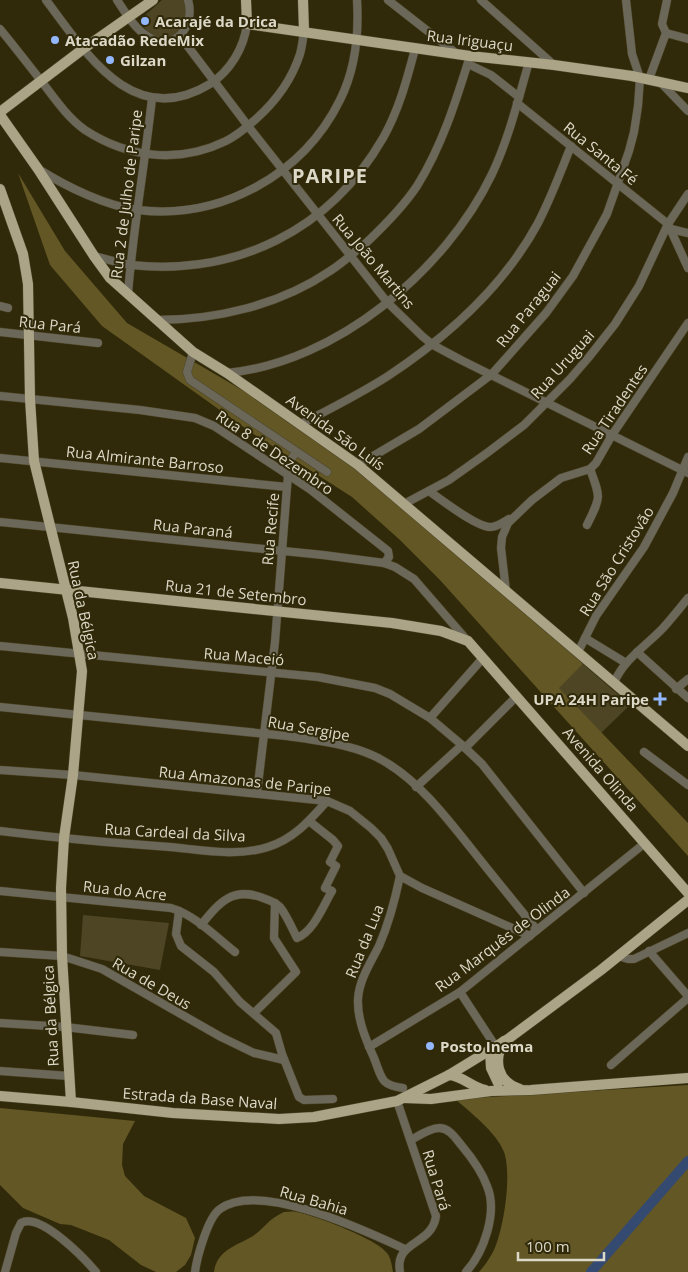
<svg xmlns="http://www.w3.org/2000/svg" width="688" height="1272" font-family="'Open Sans',sans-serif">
<rect width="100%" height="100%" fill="#312a0a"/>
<g fill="#4d4523">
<path d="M162,0H189L190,2L181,34C163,39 147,41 141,19Z"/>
<polygon points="583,664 630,705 601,733 558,688"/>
<polygon points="83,915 169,923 160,970 80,956"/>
</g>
<g fill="#635725">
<polygon points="18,173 65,251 127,323 301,424 506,592 583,664 559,688 688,823 688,856 440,580 400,540 352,497 252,433 102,326 50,265"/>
<path d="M688,1085V1272H479C485,1265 490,1258 494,1250C504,1228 512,1174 504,1152C497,1133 470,1112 455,1099Z"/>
<polygon points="0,1108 135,1121 123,1144 122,1165 125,1176 144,1196 186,1218 195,1238 191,1255 185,1265 176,1272 156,1272 141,1265 109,1240 71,1225 60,1224 23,1208 0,1185"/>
<path d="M284,1212C288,1212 292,1211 296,1212C314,1215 377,1239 387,1253C391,1258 392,1266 393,1272H214C217,1250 236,1246 253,1236C265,1228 268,1219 284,1212Z"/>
</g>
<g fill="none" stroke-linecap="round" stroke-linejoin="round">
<polyline stroke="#354a71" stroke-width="10" points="591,1272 688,1161"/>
<defs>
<g id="minor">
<path d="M46,0C86,53 133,131 210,84C230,71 244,48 247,24"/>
<path d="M117,0C125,12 134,28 147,36C173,54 196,27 188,0"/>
<polyline points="388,0 457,54"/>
<polyline points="481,0 554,65"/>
<path d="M0,29C14,46 28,64 42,82C55,99 68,118 85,130C128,158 179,164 226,141C236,136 247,127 256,119C275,102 292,79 300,54C302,47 303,39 304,31"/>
<polyline points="666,33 662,24 667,0"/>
<polyline points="666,33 688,39"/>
<polyline points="180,36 248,126 387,302 422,336 433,345 461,360 688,473"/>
<polyline points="468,64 491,75 519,97"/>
<polyline points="649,79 666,33"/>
<polyline points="661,83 688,111"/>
<polyline points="517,103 668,224 688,268"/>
<path d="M40,170C67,187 106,206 138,210C221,220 303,175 340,100C355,70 359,33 357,0"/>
<polyline points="671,229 688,233"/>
<path d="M94,256C106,259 119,263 131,265C237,276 330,230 383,138C399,110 407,79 415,49"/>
<path d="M128,294C133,228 145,164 152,98"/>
<polyline points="0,306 8,308"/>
<path d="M156,320C216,320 280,305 330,271C343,263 354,252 366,243C384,226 403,207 417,186C442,146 456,101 470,56"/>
<polyline points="0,332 98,343"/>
<polyline points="193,352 187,372 190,380 327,472"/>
<path d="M227,373C336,363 446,270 492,174C509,138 518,100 529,62"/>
<polyline points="0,396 140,410 195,418 214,426 311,490 388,551 389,557 384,563"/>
<path d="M301,424C330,409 360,394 388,376C447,337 504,286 538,223C551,198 561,171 571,146"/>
<polyline points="0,458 287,487"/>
<polyline points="358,465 419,429 492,374 546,313 573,276 607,214 629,151 634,132 638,106 640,78 632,54 626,0"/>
<path d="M429,491C440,499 478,528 491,527C497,527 504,522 509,519"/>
<polyline points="404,504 449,480 487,453 524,425 570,379 589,357 615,324 639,286 668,224 688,194"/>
<polyline points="0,522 323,555 384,563 395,567 414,579 466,639"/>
<path d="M587,525C601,496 601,499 590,469"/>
<polyline points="506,591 501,548 502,537 508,523 532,500 561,478 590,469 596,463 612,435 688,323"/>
<polyline points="585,638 626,663"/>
<polyline points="0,646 318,677 375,688 390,694 430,718 462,745 482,764 584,893"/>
<polyline points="578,652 596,616 644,547 673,493 688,457"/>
<polyline points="637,652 688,698"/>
<path d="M614,683C623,660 646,646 663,628C672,618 680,608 688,598"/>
<polyline points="676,689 688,679"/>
<path d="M0,707L287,736C320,741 359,745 387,763C420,783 446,817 470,847C492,875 515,903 537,930"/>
<polyline points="430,718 483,658"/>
<polyline points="465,748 517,696"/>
<polyline points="644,752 688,785"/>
<polyline points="0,770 73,775 327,801 350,811 371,828 381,838 388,849 400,876 422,888 530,936"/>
<polyline points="416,787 462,745"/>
<polyline points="257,793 275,642 287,487 288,475 286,467 296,452"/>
<path d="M0,831C57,838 113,843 170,847C202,850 237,857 268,847C294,839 310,820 327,801"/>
<path d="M400,876C395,900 389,923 379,946C371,962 359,980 358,999C357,1019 366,1040 374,1058C382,1078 380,1085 403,1088"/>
<path d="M0,891L171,908C195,915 216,937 235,952"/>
<polyline points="179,911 176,934 181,946 214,972 240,1002 276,1033 282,1054 299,1097 304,1100 333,1099"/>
<path d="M201,925C219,903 232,886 263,898C269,900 275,902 280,907C287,916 292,928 297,938C314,931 323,906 332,891L325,888L336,866L330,862L338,846L333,840L309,821"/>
<polyline points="649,951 688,996"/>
<polyline points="0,952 62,956 102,969 221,1037 254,1053 284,1060"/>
<polyline points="618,956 628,959 634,959 688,933"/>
<polyline points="460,992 492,1041"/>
<polyline points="254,1013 296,972 274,938 275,903"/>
<polyline points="0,1023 65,1027 133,1035"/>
<polyline points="369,1047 460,992 645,843"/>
<polyline points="611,1065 688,998"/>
<polyline points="0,1071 69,1076"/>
<path d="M397,1101L436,1216C432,1246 394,1240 400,1272"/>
<path d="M411,1140C418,1136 430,1128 439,1128C450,1128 456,1139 462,1146C472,1158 482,1172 487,1186C498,1212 484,1252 466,1272"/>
<path d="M5,1272L16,1233L21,1223C40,1212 84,1258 96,1272"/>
<path d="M195,1272C197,1257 208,1217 220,1209C259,1180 366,1231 405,1249"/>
</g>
<g id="major">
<polyline points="246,0 247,24 470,56 554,65 632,76 688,88"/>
<polyline points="303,0 304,31"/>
<polyline points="0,112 83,49 153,0"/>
<polyline points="0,115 38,169 94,256 110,278 128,294 193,352 227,373 358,465 688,746"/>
<polyline points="0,189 23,254 28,284 30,399 34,461 73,618 82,671 73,775 64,838 61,888 62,956 71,1102"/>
<polyline points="0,583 392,623 441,631 468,641 688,893"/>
<path d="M504,1041C493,1060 497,1082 520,1089"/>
<polyline points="490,1051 491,1068 498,1083"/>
<path d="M449,1075C463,1076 471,1087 485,1090"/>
<polyline points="0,1096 71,1102 173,1113 279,1119 314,1117 397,1101 449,1075 508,1039 601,970 688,900"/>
<polyline points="404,1098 431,1099 491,1091 531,1090 688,1078"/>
</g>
</defs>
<use href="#minor" stroke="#4d4628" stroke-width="9"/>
<use href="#major" stroke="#4d4628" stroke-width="11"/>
<use href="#minor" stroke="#6b6759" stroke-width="8"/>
<use href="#major" stroke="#aba487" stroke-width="10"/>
</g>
<g fill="#92b7fd" stroke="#312a0a" stroke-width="2">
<circle cx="145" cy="21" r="5"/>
<circle cx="55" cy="40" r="5"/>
<circle cx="110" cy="60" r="5"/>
<path d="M657.5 691.5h5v5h5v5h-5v5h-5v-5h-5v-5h5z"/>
<circle cx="430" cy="1046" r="5"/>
</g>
<g text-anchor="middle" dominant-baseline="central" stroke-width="4" stroke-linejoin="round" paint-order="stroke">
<g font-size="15" font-weight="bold" fill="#ddd9c8" stroke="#312a0a" text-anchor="start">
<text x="155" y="21">Acarajé da Drica</text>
<text x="65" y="40">Atacadão RedeMix</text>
<text x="120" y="60">Gilzan</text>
<text x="649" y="699" text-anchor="end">UPA 24H Paripe</text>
<text x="440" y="1046">Posto Inema</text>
</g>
<g font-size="15" fill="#ddd9c8" stroke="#312a0a">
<text transform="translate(470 40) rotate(7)">Rua Iriguaçu</text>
<text transform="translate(601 153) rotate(39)">Rua Santa Fé</text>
<text transform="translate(126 194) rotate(-83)">Rua 2 de Julho de Paripe</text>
<text transform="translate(374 261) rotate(50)">Rua João Martins</text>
<text transform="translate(528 309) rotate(-51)">Rua Paraguai</text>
<text transform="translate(50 324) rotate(6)">Rua Pará</text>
<text transform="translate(562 364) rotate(-48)">Rua Uruguai</text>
<text transform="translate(614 409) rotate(-56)">Rua Tiradentes</text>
<text transform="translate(336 432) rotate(36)">Avenida São Luís</text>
<text transform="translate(275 452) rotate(34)">Rua 8 de Dezembro</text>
<text transform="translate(145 459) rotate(6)">Rua Almirante Barroso</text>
<text transform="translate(193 528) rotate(6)">Rua Paraná</text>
<text transform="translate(270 529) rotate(-85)">Rua Recife</text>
<text transform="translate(616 561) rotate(-58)">Rua São Cristovão</text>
<text transform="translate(236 592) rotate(6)">Rua 21 de Setembro</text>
<text transform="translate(84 610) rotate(78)">Rua da Bélgica</text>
<text transform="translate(244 656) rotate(5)">Rua Maceió</text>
<text transform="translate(309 728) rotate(10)">Rua Sergipe</text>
<text transform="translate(601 769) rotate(49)">Avenida Olinda</text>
<text transform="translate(245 780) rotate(6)">Rua Amazonas de Paripe</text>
<text transform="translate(175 832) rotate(3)">Rua Cardeal da Silva</text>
<text transform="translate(125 890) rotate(6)">Rua do Acre</text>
<text transform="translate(502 939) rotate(-37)">Rua Marquês de Olinda</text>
<text transform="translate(364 941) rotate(-68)">Rua da Lua</text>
<text transform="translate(152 983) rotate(30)">Rua de Deus</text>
<text transform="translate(50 1016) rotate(-93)">Rua da Bélgica</text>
<text transform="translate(200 1098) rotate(4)">Estrada da Base Naval</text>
<text transform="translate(437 1180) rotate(73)">Rua Pará</text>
<text transform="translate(314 1200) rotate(16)">Rua Bahia</text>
</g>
<g font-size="20" font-weight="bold" letter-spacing="1" fill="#ddd9c8" stroke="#312a0a">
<text x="330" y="175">PARIPE</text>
</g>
</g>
<path d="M518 1252v8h86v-8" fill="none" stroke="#ddd9c8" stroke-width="2.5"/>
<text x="526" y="1252" font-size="15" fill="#ddd9c8" stroke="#312a0a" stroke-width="4" paint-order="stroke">100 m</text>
</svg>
